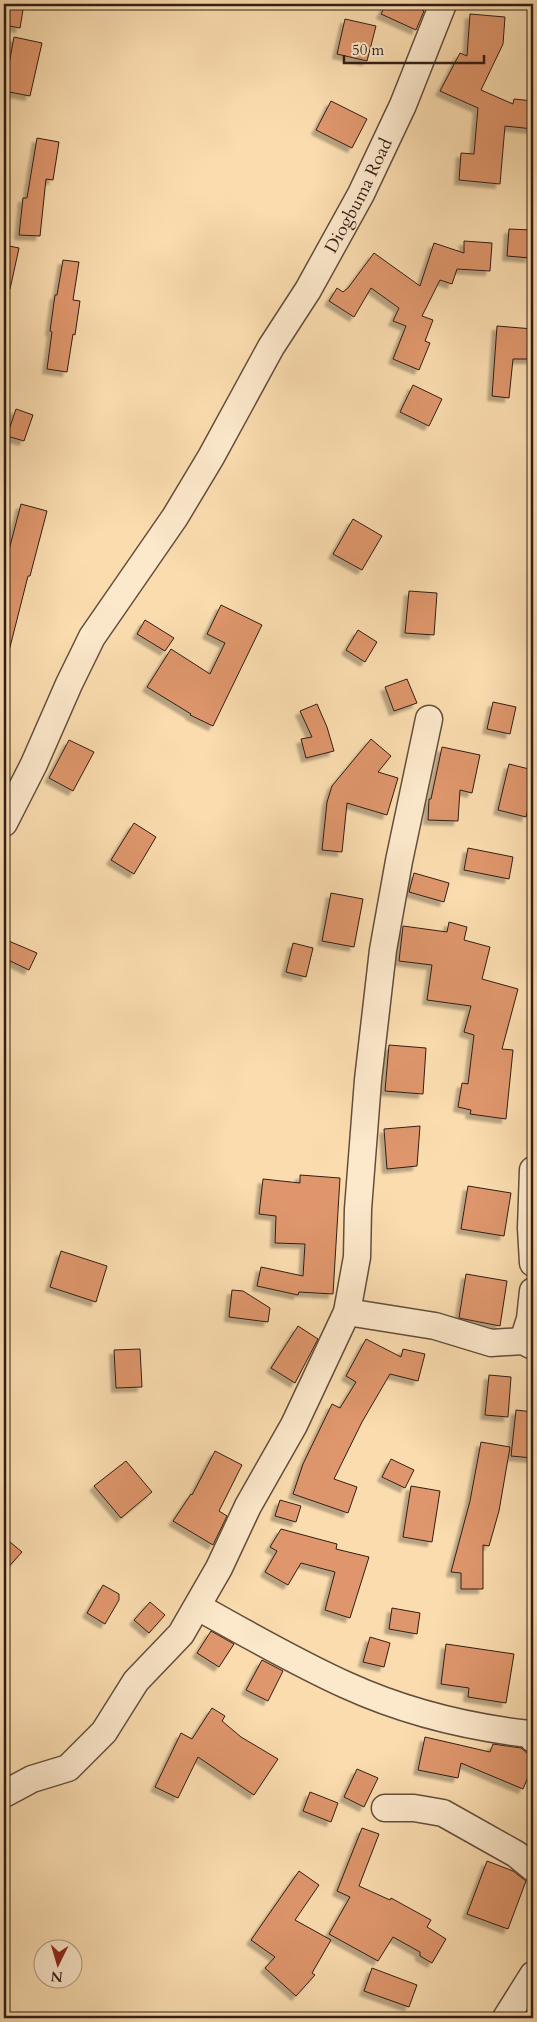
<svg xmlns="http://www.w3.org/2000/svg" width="537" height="2022" font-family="Cardo,serif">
<defs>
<filter id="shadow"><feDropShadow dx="-4.5" dy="4.5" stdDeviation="1" flood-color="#0004"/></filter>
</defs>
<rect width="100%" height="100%" fill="#fadcaf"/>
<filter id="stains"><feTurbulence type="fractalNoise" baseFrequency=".004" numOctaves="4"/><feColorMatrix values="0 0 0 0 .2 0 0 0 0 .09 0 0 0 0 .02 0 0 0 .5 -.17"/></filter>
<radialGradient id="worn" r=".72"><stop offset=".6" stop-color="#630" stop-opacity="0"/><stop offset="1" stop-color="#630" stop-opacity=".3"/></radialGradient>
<g fill="#df966c" stroke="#311e16" filter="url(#shadow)">
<polygon points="4,4 24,4 20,28 4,25"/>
<polygon points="386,4 425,4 422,10 424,11 416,30 381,14"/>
<polygon points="470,14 505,17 503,44 481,90 513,104 514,99 533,101 533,129 505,126 500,184 459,180 461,153 474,154 478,108 440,91 460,53 467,56"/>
<polygon points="345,19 376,26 367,61 337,54"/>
<polygon points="14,37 42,43 30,96 4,91"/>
<polygon points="331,101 367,119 352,148 316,130"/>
<polygon points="37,138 59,142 53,180 46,179 40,236 19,235 23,198 27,198"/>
<polygon points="509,229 532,230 530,258 507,256"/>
<polygon points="464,241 492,243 490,271 457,269 452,284 440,280 422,316 433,320 425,341 430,343 419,370 393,359 406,326 393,321 399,308 371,288 354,317 329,301 337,288 343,292 348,288 374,253 420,286 434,243 464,253"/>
<polygon points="4,245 19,248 10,289 4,288"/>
<polygon points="63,260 79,262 73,300 80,301 75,335 73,334 67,372 47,369 52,332 50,331 55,295 57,295"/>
<polygon points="497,326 533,329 533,359 513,359 509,398 492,396"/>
<polygon points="413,385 442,399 429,426 400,412"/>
<polygon points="16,409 33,415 24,441 7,436"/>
<polygon points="21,504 47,511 30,576 28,576 9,651 4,650 4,569"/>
<polygon points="353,519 382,536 362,570 333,554"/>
<polygon points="409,591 437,593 434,635 405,633"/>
<polygon points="221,605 262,625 213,726 190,715 191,714 147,687 171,649 210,674 225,643 207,634"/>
<polygon points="145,620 174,638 165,651 137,634"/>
<polygon points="358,630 377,642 365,662 346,650"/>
<polygon points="407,679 417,703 394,711 385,687"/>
<polygon points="493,702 516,707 510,734 487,729"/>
<polygon points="317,704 327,727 334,751 306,758 301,739 312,737 300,711"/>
<polygon points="371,739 391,756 378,772 398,778 387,815 347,803 342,852 322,850 327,802 332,786"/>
<polygon points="69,740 94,752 73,791 49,778"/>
<polygon points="442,747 480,755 472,793 460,790 458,821 428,820 429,799 431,799"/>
<polygon points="509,764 533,770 533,788 526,817 498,810"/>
<polygon points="134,823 156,837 134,874 111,860"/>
<polygon points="468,848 513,857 509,879 464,870"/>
<polygon points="414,873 449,883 444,902 409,892"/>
<polygon points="331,893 363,899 354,947 322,941"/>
<polygon points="449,922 467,927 464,940 490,947 482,979 518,989 502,1049 513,1050 506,1119 470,1114 471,1110 458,1107 462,1083 468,1084 474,1035 464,1032 471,1006 427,1000 432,965 399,961 403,926 447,932"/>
<polygon points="4,939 37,953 29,970 4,958"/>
<polygon points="293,943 313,948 306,977 286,972"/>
<polygon points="389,1045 426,1048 423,1094 385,1091"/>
<polygon points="420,1126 417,1166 387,1169 384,1129"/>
<polygon points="300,1175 340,1178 333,1294 299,1292 298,1295 257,1286 261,1267 303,1276 305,1244 275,1243 276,1216 259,1214 263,1179 300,1183"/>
<polygon points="468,1186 511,1193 504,1236 461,1229"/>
<polygon points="61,1251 107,1266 96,1302 50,1287"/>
<polygon points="466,1274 507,1281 500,1326 459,1318"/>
<polygon points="232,1290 243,1291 270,1308 268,1322 229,1317"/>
<polygon points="298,1326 318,1339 295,1383 271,1368"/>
<polygon points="366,1339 401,1357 403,1349 425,1354 418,1381 390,1374 362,1422 334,1479 357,1487 348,1513 293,1494 303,1464 332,1404 340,1408 356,1382 346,1376"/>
<polygon points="140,1349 142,1387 116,1388 114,1350"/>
<polygon points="489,1375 511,1377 508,1417 485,1415"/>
<polygon points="516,1410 533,1412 533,1458 511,1456"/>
<polygon points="481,1442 510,1447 499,1511 489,1546 483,1545 483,1589 461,1589 461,1573 451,1572 470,1501"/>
<polygon points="215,1451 242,1465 219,1511 227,1516 213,1545 173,1521 191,1494 192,1495"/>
<polygon points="391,1459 414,1470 405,1488 382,1477"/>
<polygon points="126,1461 152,1492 121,1518 94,1486"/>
<polygon points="411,1486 440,1491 432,1542 403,1537"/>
<polygon points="280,1500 301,1506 296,1522 275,1516"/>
<polygon points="281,1529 337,1544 336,1549 369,1557 350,1618 325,1610 335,1572 301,1563 288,1585 265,1572 277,1551 270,1547"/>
<polygon points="4,1537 22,1552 4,1572"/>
<polygon points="103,1585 119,1594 119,1600 105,1624 87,1613"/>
<polygon points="150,1602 165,1615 149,1633 134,1620"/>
<polygon points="392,1608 420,1613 417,1634 389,1629"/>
<polygon points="211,1631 234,1644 219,1667 197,1653"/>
<polygon points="370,1637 390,1643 384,1667 363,1662"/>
<polygon points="446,1644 514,1654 506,1703 468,1697 469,1688 441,1684"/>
<polygon points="262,1660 283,1671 268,1701 246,1690"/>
<polygon points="212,1708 225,1716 222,1721 241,1737 278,1759 254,1795 198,1757 178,1798 155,1787 181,1733 192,1739"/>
<polygon points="425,1737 490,1752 493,1744 521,1748 527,1753 533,1754 533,1765 523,1789 461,1763 458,1778 418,1770"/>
<polygon points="357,1769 378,1778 364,1807 344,1797"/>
<polygon points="310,1792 338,1803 331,1822 303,1811"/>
<polygon points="362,1828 379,1834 359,1886 390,1900 391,1898 431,1920 427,1927 446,1939 432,1963 420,1956 420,1952 393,1937 378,1961 329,1934 350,1897 337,1891"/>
<polygon points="487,1861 513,1871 526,1881 508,1929 467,1914"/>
<polygon points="299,1871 319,1885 295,1920 331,1940 312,1973 315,1975 296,1996 265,1968 275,1957 251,1940"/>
<polygon points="372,1968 417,1985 409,2007 364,1991"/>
</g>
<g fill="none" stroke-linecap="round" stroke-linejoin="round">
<defs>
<g id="minor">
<path id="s1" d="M4,823L34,764L69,684L92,637L175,517L211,457L271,347L308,290L361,194L403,105L443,4"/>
<polyline points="533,1170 531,1228 533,1263"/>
<polyline points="347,1312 435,1326 491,1343 523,1341 533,1346"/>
<polyline points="523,1341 530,1319 533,1291"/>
<path d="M198,1607C247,1634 295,1662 346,1685C403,1711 468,1727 529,1734L533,1739"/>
<polyline points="4,1794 32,1779 68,1768 104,1732 136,1681 181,1634 219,1568 248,1506 294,1425 347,1312 357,1257 358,1209 368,1080 383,950 399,861 429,719"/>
<polyline points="385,1808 414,1808 443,1813 516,1854 533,1868"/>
<polyline points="506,2018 533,1975"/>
</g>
</defs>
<use href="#minor" stroke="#634e3c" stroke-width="29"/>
<use href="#minor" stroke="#fce8cb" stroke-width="26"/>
</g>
<g text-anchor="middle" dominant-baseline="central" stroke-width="4" stroke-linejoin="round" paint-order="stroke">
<g font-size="18" fill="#311e16" stroke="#fce8cb">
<text stroke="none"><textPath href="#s1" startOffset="722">Diogbuma Road</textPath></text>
</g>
</g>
<rect width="537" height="2022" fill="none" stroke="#fadcaf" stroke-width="20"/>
<rect x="5" y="5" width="527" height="2012" fill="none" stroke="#311e16" stroke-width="2.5"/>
<rect x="10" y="10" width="517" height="2002" fill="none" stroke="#311e16"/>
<g transform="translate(58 1964) rotate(185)"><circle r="24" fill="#fce8cb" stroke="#ab9783"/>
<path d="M0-4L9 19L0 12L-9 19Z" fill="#8f2418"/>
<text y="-8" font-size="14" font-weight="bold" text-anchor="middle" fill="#311e16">N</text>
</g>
<path d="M344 55v8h140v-8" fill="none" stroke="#311e16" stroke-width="2.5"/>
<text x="352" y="55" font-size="15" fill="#311e16" stroke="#fce8cb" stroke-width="4" paint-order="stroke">50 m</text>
<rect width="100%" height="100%" filter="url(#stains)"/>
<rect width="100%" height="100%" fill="url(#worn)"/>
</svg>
